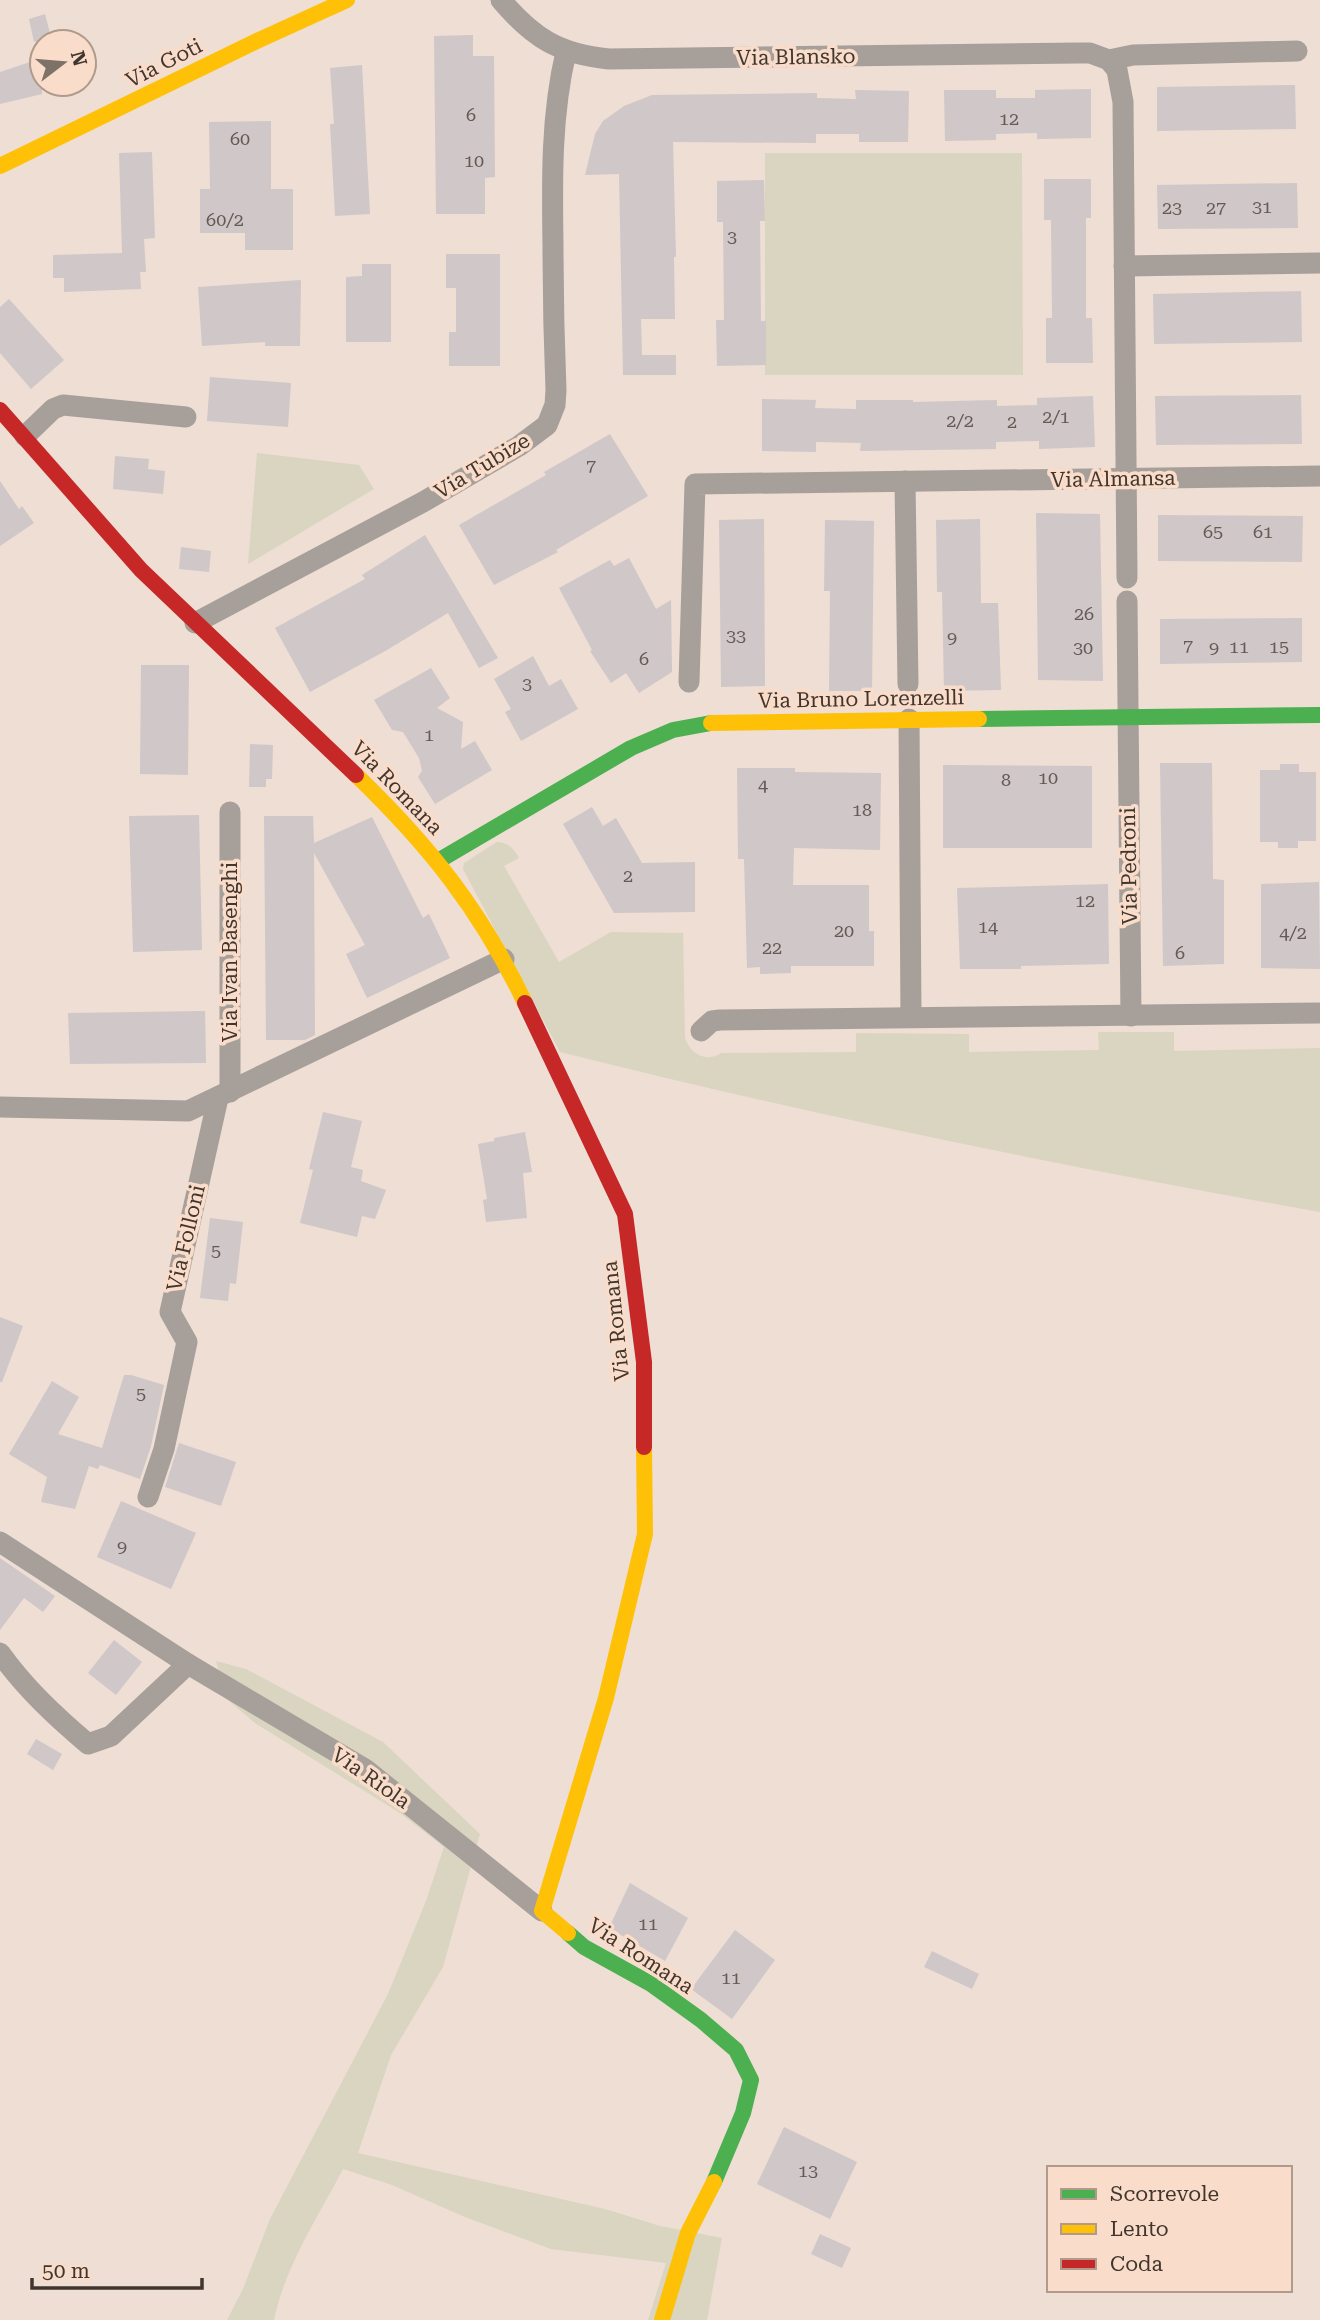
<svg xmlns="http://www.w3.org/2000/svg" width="1320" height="2320" font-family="'Roboto Serif',serif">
<rect width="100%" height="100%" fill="#eeded4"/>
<g fill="#d9d5c0">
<polygon points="765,153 1022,153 1023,375 765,375"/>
<polygon points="257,453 359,465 374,489 248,564"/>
<path d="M497,842C508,842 514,849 519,858L504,866L559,962L611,932L683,933L685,1038C690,1054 706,1063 721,1053L856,1052V1033L969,1034V1052L1099,1050L1098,1032H1174V1051L1320,1048V1212C1065,1167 811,1115 560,1052L463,869L464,863Z"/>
<path d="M216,1661L246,1669L383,1742L480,1834L443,1967L391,2055L358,2153L605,2209L660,2226L722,2238L707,2320H648L666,2263L551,2249L465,2217L392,2185L343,2169C318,2217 285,2266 274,2320H227L243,2289L270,2219L388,1994L426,1901L444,1847L400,1813L255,1723L227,1699Z"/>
</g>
<g fill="#d0c7c8">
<polygon points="45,14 51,37 34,42 29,19"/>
<polygon points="473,35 473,56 494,56 495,177 485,178 485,214 436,214 434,36"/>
<polygon points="42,58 42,94 0,104 0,72"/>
<polygon points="362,65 370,214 335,216 330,124 334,124 330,68"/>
<polygon points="1295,85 1296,129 1157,131 1157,87"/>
<polygon points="1091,89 1091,138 1037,139 1037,133 996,134 996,140 945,141 944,90 996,90 996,98 1035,98 1035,90"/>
<polygon points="855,90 909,91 908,142 859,142 859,134 816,134 816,143 673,142 676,257 674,257 675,319 641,319 642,355 676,355 676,375 623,375 619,174 585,175 595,134 603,121 624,106 652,95 817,93 817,98 856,99"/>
<polygon points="271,121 271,189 293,189 293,250 245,250 245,233 200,233 200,189 210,189 209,122"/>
<polygon points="152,152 155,238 144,239 146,272 140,272 141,289 64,292 64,278 53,278 53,255 122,253 119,153"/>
<polygon points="1044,179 1091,179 1091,218 1086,218 1086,318 1092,318 1093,363 1046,363 1046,318 1052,318 1051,220 1044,220"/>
<polygon points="764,180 765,221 760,221 761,321 766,321 766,365 717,366 716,320 724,320 723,222 717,222 717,181"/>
<polygon points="1297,183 1298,228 1158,229 1157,185"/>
<polygon points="446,254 500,254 500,366 449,366 449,332 456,332 456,288 446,288"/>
<polygon points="362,264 391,264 391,342 346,342 346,277 362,276"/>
<polygon points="301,280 300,346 265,346 265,342 202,346 198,287"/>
<polygon points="1301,291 1302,342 1154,344 1153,294"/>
<polygon points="9,299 64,360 31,389 0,353 0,307"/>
<polygon points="210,377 291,383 288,427 207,421"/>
<polygon points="1301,395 1302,444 1156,445 1155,396"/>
<polygon points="1093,396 1095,447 1039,449 1039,441 996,442 996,449 860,451 861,443 816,442 816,452 762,451 762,399 816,400 815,408 856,409 856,400 913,400 913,402 997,400 997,406 1037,405 1037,398"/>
<polygon points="610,434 648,496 556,550 558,552 494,585 459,525 546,475 544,472"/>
<polygon points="115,456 149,459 148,469 165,471 163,494 113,489"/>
<polygon points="0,481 19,509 22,506 34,523 0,546"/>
<polygon points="1036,513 1100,514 1103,681 1038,680"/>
<polygon points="1158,515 1303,516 1302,562 1158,561"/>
<polygon points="764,519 765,686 721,687 719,520"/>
<polygon points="980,519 981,603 998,603 1001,690 944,691 942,592 937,592 936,520"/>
<polygon points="825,520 874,521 872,691 829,691 830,591 824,591"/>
<polygon points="425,535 498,658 479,668 448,613 387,650 310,692 275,628 365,579 362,575"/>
<polygon points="181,547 211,551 209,572 179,569"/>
<polygon points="629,558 656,609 671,600 672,672 639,693 626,673 611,683 590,651 592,650 559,588 610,560 614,566"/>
<polygon points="1302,618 1302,662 1160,664 1160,619"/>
<polygon points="533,656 549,686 561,679 578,709 521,741 505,712 511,709 494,679"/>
<polygon points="141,665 189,665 188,775 140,774"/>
<polygon points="431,668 450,698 437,708 463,722 461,749 475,741 492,770 435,804 418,777 422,771 419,758 403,732 392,730 374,700"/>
<polygon points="250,744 273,745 272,779 266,779 266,787 249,787"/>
<polygon points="1160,763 1212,763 1213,879 1224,880 1224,964 1163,966"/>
<polygon points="1280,764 1299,764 1299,772 1316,772 1316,841 1298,841 1298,848 1278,848 1278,842 1260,842 1260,770 1280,770"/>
<polygon points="943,765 1092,766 1092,848 943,848"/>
<polygon points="737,768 795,768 795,772 881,773 880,850 794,848 793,885 869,885 869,931 874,931 874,966 791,966 791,973 760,974 760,967 747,968 744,859 738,859"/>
<polygon points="592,807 603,826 616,818 642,863 695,862 695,912 614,913 563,824"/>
<polygon points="199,815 202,950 133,952 129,816"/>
<polygon points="264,816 313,816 314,843 372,817 423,918 429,914 450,958 367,998 346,954 365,945 314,853 315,1035 305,1040 266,1040"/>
<polygon points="1319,882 1320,969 1261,968 1261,884"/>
<polygon points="1108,884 1109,964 1021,966 1021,969 960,969 957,888"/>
<polygon points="205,1011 206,1063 70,1064 68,1013"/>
<polygon points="323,1112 362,1121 351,1167 363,1170 361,1181 386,1190 375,1219 362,1216 357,1237 300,1223 313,1170 309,1169"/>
<polygon points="525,1132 532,1172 523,1173 527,1218 486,1222 483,1200 487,1199 478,1144 494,1141 494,1138"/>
<polygon points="210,1218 243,1222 236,1284 230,1283 228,1301 200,1298"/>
<polygon points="0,1317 23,1326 2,1382 0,1382"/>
<polygon points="124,1375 131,1375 164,1385 151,1446 140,1479 100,1465 98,1469 89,1466 75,1509 41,1502 47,1477 9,1454 52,1381 79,1397 58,1434 102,1448"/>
<polygon points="179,1443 236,1462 221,1506 165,1487"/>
<polygon points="121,1501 196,1533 171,1589 97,1557"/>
<polygon points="0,1558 55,1596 43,1612 24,1598 0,1630"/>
<polygon points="114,1640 142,1662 116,1695 88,1673"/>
<polygon points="36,1739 62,1754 53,1770 27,1754"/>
<polygon points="630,1883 688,1918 665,1961 609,1928"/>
<polygon points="735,1930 775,1960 732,2019 691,1989"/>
<polygon points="932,1951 979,1974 972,1989 924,1967"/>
<polygon points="784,2127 857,2162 830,2219 757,2184"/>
<polygon points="820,2234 851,2248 842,2268 811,2254"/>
</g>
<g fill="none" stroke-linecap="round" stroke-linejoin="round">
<g stroke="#a79f9a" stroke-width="21">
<path d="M501,0C533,38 559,54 609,59L1077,53H1090L1109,60L1133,55L1297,51"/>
<polyline points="1109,60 1117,70 1123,102 1127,578"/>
<polyline points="1124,266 1320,263"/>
<polyline points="25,436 53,409 63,405 186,417"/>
<polyline points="905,481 908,684"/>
<polyline points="1127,601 1131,1016"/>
<path d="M195,623L423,502L519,446L547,425L555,405L556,390C554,342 553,293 553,245C552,180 551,115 566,52"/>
<polyline points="689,682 695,484 1320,476"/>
<polyline points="909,719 911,1017"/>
<polyline points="230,812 230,1092"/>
<polyline points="701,1031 712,1021 720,1020 1320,1013"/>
<polyline points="0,1107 188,1111 504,959"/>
<polyline points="148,1497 164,1449 187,1342 170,1312 218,1098"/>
<polyline points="0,1542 188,1664 365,1769 542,1911"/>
<path d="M0,1653C25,1688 55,1716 88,1744L111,1736L188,1664"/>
</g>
<g stroke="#4caf50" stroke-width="16">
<polyline points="979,719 1320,715"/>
<polyline points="438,861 631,748 673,730 711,723"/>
<polyline points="568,1933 584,1947 651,1984 701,2020 736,2050 751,2080 743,2113 714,2182"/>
</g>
<g stroke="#ffc107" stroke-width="16">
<polyline points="0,166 259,40 347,0"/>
<polyline points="711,723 979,719"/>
<path d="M356,775C429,845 482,912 525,1003"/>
<polyline points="568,1933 542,1911 606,1698 645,1534 644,1447"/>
<polyline points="662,2320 688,2233 714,2182"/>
</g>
<g stroke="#c62828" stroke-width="16">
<polyline points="0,410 141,570 356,775"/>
<polyline points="525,1003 625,1214 644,1362 644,1447"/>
</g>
</g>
<g text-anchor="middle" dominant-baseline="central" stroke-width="7" stroke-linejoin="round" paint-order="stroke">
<g font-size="18" fill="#655a54">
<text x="471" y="114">6</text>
<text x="1009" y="118">12</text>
<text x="240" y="138">60</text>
<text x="474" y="160">10</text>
<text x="1262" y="206">31</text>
<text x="1172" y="207">23</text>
<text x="1216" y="207">27</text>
<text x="225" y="219">60/2</text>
<text x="732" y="236">3</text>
<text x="1056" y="416">2/1</text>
<text x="960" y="420">2/2</text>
<text x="1012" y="421">2</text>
<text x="591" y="465">7</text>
<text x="1213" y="531">65</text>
<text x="1263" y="531">61</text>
<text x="1084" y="613">26</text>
<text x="736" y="635">33</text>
<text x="952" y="637">9</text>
<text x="1188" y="645">7</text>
<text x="1239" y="646">11</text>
<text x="1279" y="646">15</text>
<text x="1083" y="647">30</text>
<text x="1214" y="647">9</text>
<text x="644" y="658">6</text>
<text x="527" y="683">3</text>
<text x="429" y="734">1</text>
<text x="1048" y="777">10</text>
<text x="1006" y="779">8</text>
<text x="763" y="784">4</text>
<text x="862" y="809">18</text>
<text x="628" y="875">2</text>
<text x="1085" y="900">12</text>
<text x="988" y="926">14</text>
<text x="844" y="930">20</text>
<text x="1293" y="932">4/2</text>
<text x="772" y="947">22</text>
<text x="1180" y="952">6</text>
<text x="216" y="1250">5</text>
<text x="141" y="1393">5</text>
<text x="122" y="1546">9</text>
<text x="648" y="1923">11</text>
<text x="731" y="1977">11</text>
<text x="808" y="2170">13</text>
</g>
<g font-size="21" fill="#41362e" stroke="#f9dcc9">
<text transform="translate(796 57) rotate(-1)">Via Blansko</text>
<text transform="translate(164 63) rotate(-27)">Via Goti</text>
<text transform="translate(482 466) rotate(-31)">Via Tubize</text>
<text transform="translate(1113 479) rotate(-1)">Via Almansa</text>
<text transform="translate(861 699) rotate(-1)">Via Bruno Lorenzelli</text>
<text transform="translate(397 788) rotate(46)">Via Romana</text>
<text transform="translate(1129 866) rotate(-91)">Via Pedroni</text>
<text transform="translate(230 952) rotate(-90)">Via Ivan Basenghi</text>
<text transform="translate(186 1238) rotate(-77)">Via Folloni</text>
<text transform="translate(616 1321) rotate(-96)">Via Romana</text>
<text transform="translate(371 1778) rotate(35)">Via Riola</text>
<text transform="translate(641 1956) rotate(33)">Via Romana</text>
</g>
</g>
<rect x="1047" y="2166" width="245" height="126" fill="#f9dcc9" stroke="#af9a8b" stroke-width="2"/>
<rect x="1061" y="2189" width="35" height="10" fill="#4caf50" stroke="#af9a8b" stroke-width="2"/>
<text x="1110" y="2201" font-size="21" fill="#41362e">Scorrevole</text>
<rect x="1061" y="2224" width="35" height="10" fill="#ffc107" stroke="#af9a8b" stroke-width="2"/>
<text x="1110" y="2236" font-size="21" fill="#41362e">Lento</text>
<rect x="1061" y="2259" width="35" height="10" fill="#c62828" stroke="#af9a8b" stroke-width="2"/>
<text x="1110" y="2271" font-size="21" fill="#41362e">Coda</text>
<g transform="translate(63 63) rotate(74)"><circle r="33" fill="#f9dcc9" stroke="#af9a8b" stroke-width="2"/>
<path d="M0-5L12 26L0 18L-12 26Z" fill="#7e7168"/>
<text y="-10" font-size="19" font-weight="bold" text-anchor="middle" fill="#41362e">N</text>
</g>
<path d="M32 2278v10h170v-10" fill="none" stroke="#41362e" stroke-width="3.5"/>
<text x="42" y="2278" font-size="21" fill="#41362e" stroke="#f9dcc9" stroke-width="5" paint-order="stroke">50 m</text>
</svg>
